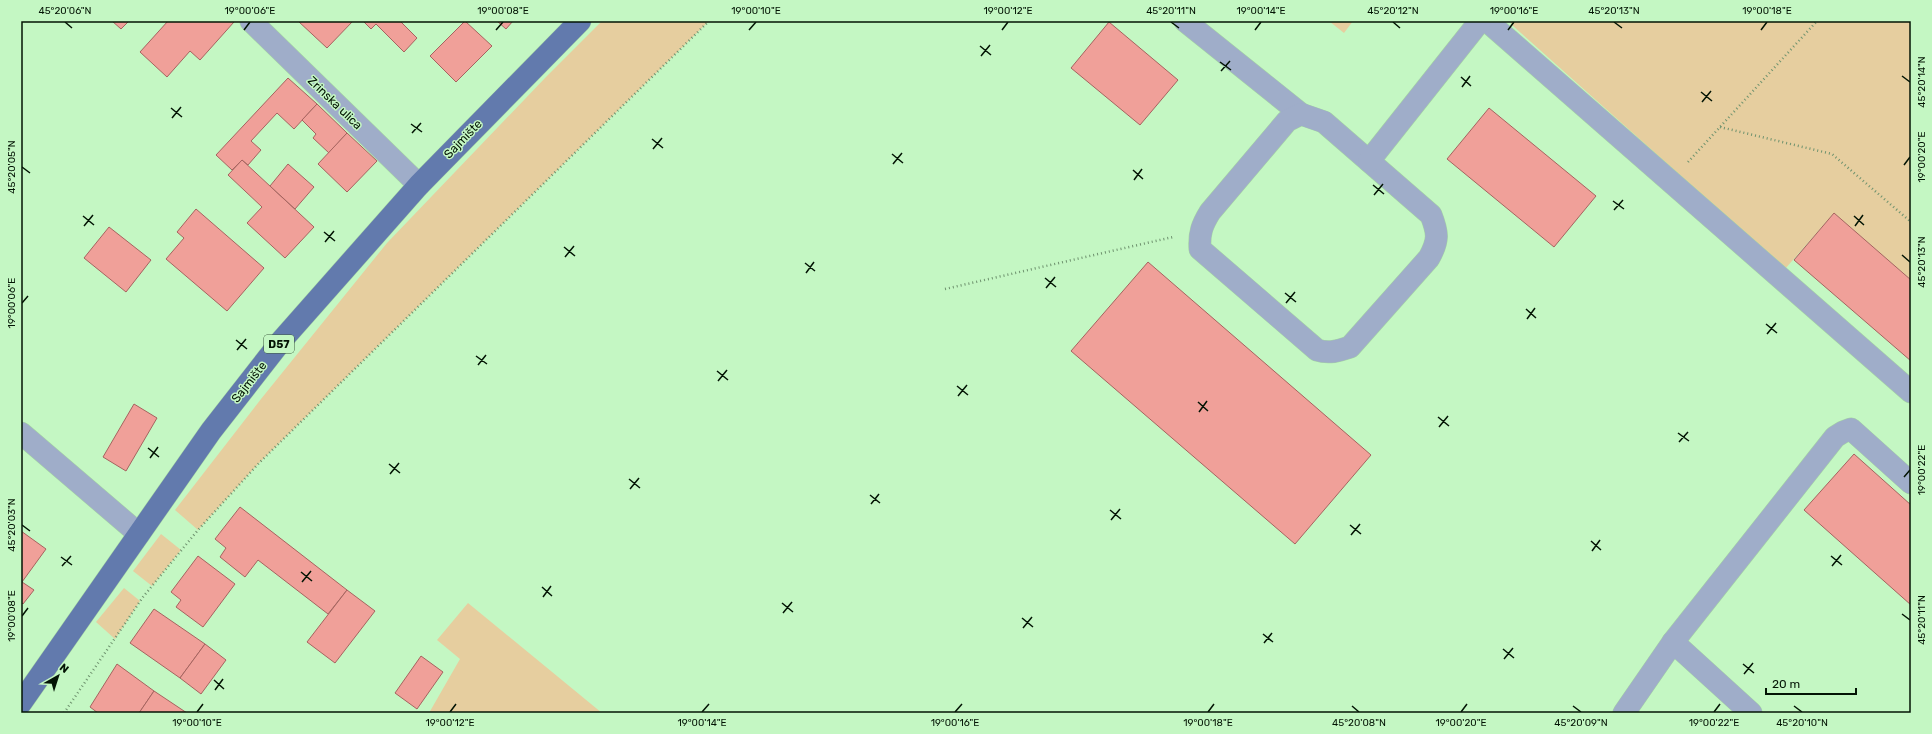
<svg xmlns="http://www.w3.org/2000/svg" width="1932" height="734" font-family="Rubik,sans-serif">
<rect width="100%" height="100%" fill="#c4f7c3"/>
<g fill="#e6ce9f">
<polygon points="602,21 709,21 259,463 198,530 175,510 261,399 387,243 546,77"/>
<polygon points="1329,21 1353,21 1344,33"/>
<polygon points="1510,21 1911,21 1911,280 1834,213 1785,269 1512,25"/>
<polygon points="161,534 181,550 152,586 133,571"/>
<polygon points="124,588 140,601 115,639 96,622"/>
<polygon points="468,603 602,713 429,713 460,659 437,640"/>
</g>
<g fill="#f0a099" stroke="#a6635f">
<polygon points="112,21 129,21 121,29"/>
<polygon points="168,21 232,21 234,22 200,60 190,51 167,77 140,52"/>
<polygon points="298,21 353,21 327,48"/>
<polygon points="363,21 400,21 417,38 404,52 376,24 371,29"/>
<polygon points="465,21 492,46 456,82 430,56"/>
<polygon points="497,21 513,21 506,29"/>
<polygon points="1109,22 1178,80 1140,125 1071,68"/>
<polygon points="288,78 317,104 294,129 277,113 251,141 261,150 248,165 242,160 232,170 216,155"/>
<polygon points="317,104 347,133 329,153 313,138 316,134 302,120"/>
<polygon points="1489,108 1596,196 1554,247 1447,159"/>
<polygon points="347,133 377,161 347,192 318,164"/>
<polygon points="242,160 314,227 285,258 247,223 262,207 228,175"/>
<polygon points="288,164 314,187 295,209 270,186"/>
<polygon points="196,209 264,268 227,311 166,259 184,238 177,232"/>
<polygon points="1834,213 1911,280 1911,361 1794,260"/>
<polygon points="109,227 151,260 126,292 84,258"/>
<polygon points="1148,262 1371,455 1295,544 1071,351"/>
<polygon points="134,404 157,418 126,471 103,457"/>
<polygon points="1854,454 1911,505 1911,605 1804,510"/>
<polygon points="240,507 347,590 328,614 258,560 245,577 220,557 226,548 215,539"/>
<polygon points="21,531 46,549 22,582 34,590 23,604 21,602"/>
<polygon points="198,556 235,584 203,627 176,607 181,600 171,592"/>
<polygon points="347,590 375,611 335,663 307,642"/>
<polygon points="154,609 205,644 180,678 130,643"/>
<polygon points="205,644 226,660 201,694 180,678"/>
<polygon points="421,656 443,672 417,709 395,693"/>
<polygon points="117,664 154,691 139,713 98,713 90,707"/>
<polygon points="154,691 187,713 139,713"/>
</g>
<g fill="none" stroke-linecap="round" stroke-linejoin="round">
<defs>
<g id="minor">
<polyline points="251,21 419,185"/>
<polyline points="1185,21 1301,114"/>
<polyline points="1487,21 1911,392"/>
<path d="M1301,114L1324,122L1431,215C1438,233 1439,240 1429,258L1350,347C1338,351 1329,354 1317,350L1200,249C1199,233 1202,225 1210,212L1287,121Z"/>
<polyline points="1369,161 1480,21"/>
<polyline points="21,433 139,534"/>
<polyline points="1673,642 1751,713"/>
<polyline points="1624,713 1673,642 1835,437 1843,432 1851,429 1911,483"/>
</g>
<polyline id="major" points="21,703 211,431 282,340 419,185 580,21"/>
</defs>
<use href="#minor" stroke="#a5d3a4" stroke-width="23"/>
<use href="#major" stroke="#a5d3a4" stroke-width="23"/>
<g stroke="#6e926e" stroke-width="2.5" stroke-dasharray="1 3" stroke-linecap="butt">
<polyline points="1720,127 1832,154 1911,222"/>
<polyline points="1688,162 1817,21"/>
<polyline points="945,289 1173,237"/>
<polyline points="64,713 143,597 198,530 259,463 709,21"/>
</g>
<use href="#minor" stroke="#9fadc9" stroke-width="22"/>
<use href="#major" stroke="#627aad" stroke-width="22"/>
</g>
<path fill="none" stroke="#031404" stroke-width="1.5" d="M65,22L72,28M1171,22L1179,28M1393,22L1400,28M1614,22L1622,28M244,30L250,22M496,30L503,22M749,30L756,22M1002,30L1008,22M1255,30L1261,22M1508,30L1514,22M1761,30L1767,22M980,46L991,55M981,56L990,45M1220,62L1231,70M1221,71L1230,61M1902,76L1910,82M1461,77L1471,86M1462,87L1470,76M1701,92L1712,101M1702,102L1711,91M171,108L182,117M172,118L181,107M411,124L422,132M412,133L421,123M652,139L663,148M653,149L662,138M892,154L903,163M893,164L902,153M1904,165L1910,157M22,167L30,173M1133,170L1143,179M1134,180L1142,169M1373,185L1384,194M1374,195L1383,184M1613,201L1624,209M1614,210L1623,200M83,216L94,225M1854,216L1864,225M84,226L93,215M1855,226L1863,215M324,232L335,241M325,242L334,231M564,247L575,256M1902,255L1910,262M565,257L574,246M805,263L815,271M806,273L814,262M1045,278L1056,287M1046,288L1055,277M1285,293L1296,302M22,303L28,296M1286,303L1295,292M1526,309L1536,318M1527,319L1535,308M1766,324L1777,333M1767,334L1776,323M236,340L247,349M237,350L246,339M476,356L487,364M478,365L486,355M717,371L728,380M718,381L727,370M957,386L968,395M958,396L967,385M1198,402L1208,411M1199,412L1207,401M1438,417L1449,426M1439,427L1448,416M1678,433L1689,441M1679,442L1688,432M148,448L159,457M150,458L158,447M389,464L400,473M390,474L399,463M1904,477L1910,470M629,479L640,488M630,489L639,478M870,495L880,503M871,504L879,494M1110,510L1121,519M1111,520L1120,509M22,525L30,531M1350,525L1361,534M1351,535L1360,524M1591,541L1601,550M1592,551L1600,540M1831,556L1842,565M61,557L72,565M62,566L71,556M1832,566L1841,555M301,572L312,581M302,582L311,571M542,587L552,596M543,597L551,586M782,603L793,612M783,613L792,602M1902,614L1910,620M22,616L28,608M1022,618L1033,627M1023,628L1032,617M1263,634L1273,642M1264,643L1272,633M1503,649L1514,658M1504,659L1513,648M1743,664L1754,673M1744,674L1753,663M214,680L224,689M215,690L223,679M1352,706L1359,712M1573,706L1581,712M1794,706L1802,712M197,712L203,704M450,712L456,704M702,712L709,704M955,712L962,704M1208,712L1214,704M1461,712L1467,704M1714,712L1720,704"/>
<g text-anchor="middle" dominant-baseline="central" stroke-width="3" stroke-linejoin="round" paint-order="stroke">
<rect fill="#c4f7c3" stroke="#3d583d" stroke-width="1" x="264" y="335" width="30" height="18" rx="3"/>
<g font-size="11" font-weight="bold" fill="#031404">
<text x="279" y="344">D57</text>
</g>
<g font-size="12" fill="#031404" stroke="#c4f7c3">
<text transform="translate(335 103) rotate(44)">Zrinska ulica</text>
<text transform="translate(463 139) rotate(-46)">Sajmište</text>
<text transform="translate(249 382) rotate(-52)">Sajmište</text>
</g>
</g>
<rect width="1932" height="734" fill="none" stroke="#c4f7c3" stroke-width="44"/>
<g transform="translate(58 676) rotate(39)" stroke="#c4f7c3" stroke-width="3" paint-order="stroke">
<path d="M0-3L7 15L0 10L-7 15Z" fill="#031404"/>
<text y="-6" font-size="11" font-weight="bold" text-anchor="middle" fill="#031404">N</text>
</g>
<path d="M1766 688v6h90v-6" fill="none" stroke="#031404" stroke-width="2"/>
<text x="1772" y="688" font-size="12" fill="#031404" stroke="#c4f7c3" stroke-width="3" paint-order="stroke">20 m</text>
<rect x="22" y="22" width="1888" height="690" fill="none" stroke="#031404" stroke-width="1.5"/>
<g font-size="10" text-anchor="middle" fill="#031404">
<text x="65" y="14">45°20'06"N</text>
<text x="250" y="14">19°00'06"E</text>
<text x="503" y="14">19°00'08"E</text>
<text x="756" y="14">19°00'10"E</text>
<text x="1008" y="14">19°00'12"E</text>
<text x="1171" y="14">45°20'11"N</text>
<text x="1261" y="14">19°00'14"E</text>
<text x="1393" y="14">45°20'12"N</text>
<text x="1514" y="14">19°00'16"E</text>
<text x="1614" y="14">45°20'13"N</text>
<text x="1767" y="14">19°00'18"E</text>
<text transform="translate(1921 82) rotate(-90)" y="4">45°20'14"N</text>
<text transform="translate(1921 157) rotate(-90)" y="4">19°00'20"E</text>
<text transform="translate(11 167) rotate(-90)" y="4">45°20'05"N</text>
<text transform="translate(1921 262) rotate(-90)" y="4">45°20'13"N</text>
<text transform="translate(11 303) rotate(-90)" y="4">19°00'06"E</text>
<text transform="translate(1921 470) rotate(-90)" y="4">19°00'22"E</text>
<text transform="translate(11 525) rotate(-90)" y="4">45°20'03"N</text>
<text transform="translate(11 616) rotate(-90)" y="4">19°00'08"E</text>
<text transform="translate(1921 620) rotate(-90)" y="4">45°20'11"N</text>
<text x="197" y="726">19°00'10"E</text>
<text x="450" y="726">19°00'12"E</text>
<text x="702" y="726">19°00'14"E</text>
<text x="955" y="726">19°00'16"E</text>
<text x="1208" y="726">19°00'18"E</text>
<text x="1359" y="726">45°20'08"N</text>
<text x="1461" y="726">19°00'20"E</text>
<text x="1581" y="726">45°20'09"N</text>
<text x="1714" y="726">19°00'22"E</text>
<text x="1802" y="726">45°20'10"N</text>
</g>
</svg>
